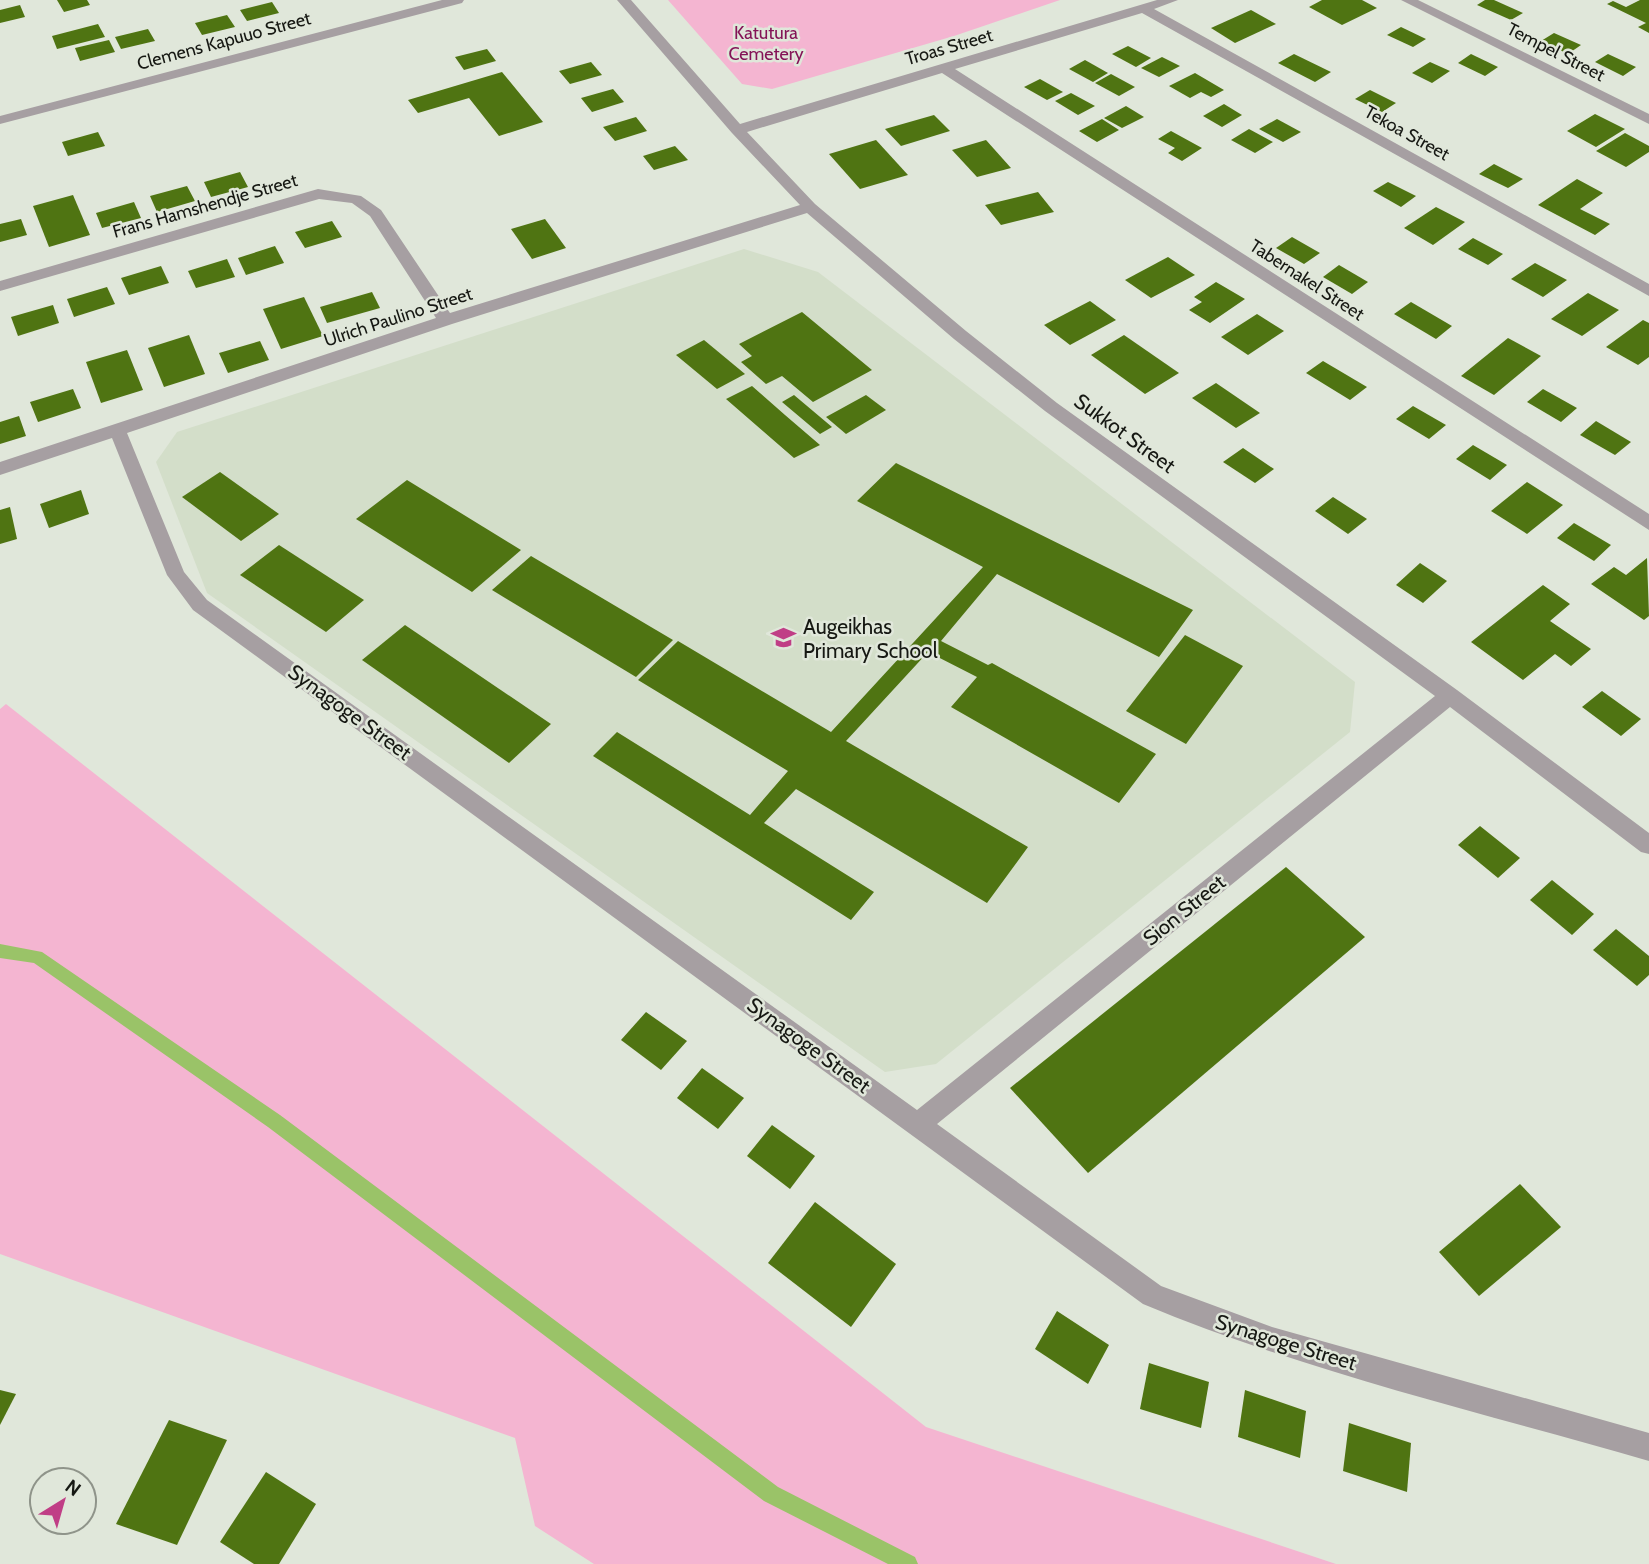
<svg xmlns="http://www.w3.org/2000/svg" width="1649" height="1564" font-family="Cabin,sans-serif">
<rect width="100%" height="100%" fill="#e0e7da"/>
<polygon fill="#d3dec9" points="744,249 818,272 1355,682 1350,732 936,1064 885,1072 207,593 156,462 177,432"/>
<g fill="#f4b5d1">
<polygon points="668,0 1060,0 954,36 772,89 742,84"/>
<polygon points="6,704 926,1427 1336,1564 594,1564 535,1526 515,1438 0,1254 0,709"/>
</g>
<g fill="none" stroke-linecap="round" stroke-linejoin="round">
<polygon fill="#9ac368" fill-rule="evenodd" points="0,944 42,952 280,1115 778,1487 915,1557 918,1564 888,1564 764,1501 268,1127 34,963 0,958"/>
</g>
<g fill="#4f7412">
<polygon points="57,0 87,0 90,5 64,12"/>
<polygon points="1322,0 1362,0 1377,8 1342,25 1309,7"/>
<polygon points="1485,0 1494,0 1523,13 1511,20 1477,5"/>
<polygon points="1640,0 1649,0 1649,33 1638,27 1646,23 1607,4 1613,1 1626,7"/>
<polygon points="272,2 279,13 247,21 240,10"/>
<polygon points="20,5 25,17 0,23 0,10"/>
<polygon points="1251,10 1276,24 1235,43 1211,28"/>
<polygon points="227,15 235,27 202,35 195,23"/>
<polygon points="98,24 105,37 57,49 52,36"/>
<polygon points="1401,27 1426,39 1413,47 1387,35"/>
<polygon points="148,29 155,41 121,49 115,37"/>
<polygon points="1554,33 1581,45 1568,54 1541,41"/>
<polygon points="109,40 115,52 80,61 75,48"/>
<polygon points="1128,46 1151,58 1136,67 1112,54"/>
<polygon points="487,49 496,61 464,70 455,57"/>
<polygon points="1294,54 1331,72 1315,82 1278,63"/>
<polygon points="1471,54 1498,67 1485,76 1458,63"/>
<polygon points="1608,54 1636,67 1623,76 1595,62"/>
<polygon points="1162,57 1180,66 1159,77 1141,68"/>
<polygon points="1085,60 1108,73 1093,82 1069,69"/>
<polygon points="591,62 602,75 570,84 559,71"/>
<polygon points="1430,62 1450,71 1432,83 1412,73"/>
<polygon points="502,72 543,122 499,136 469,98 418,113 408,100"/>
<polygon points="1195,73 1224,90 1211,97 1201,92 1190,98 1169,86"/>
<polygon points="1111,74 1135,87 1119,96 1095,83"/>
<polygon points="1040,79 1063,92 1047,100 1024,87"/>
<polygon points="613,89 624,102 592,112 581,98"/>
<polygon points="1370,90 1396,103 1382,112 1355,99"/>
<polygon points="1071,93 1095,106 1078,115 1055,101"/>
<polygon points="1224,104 1242,115 1222,127 1203,116"/>
<polygon points="1126,106 1144,117 1122,128 1104,118"/>
<polygon points="1595,114 1625,129 1596,147 1567,131"/>
<polygon points="934,115 950,131 901,146 885,129"/>
<polygon points="636,117 647,131 615,141 603,127"/>
<polygon points="1102,119 1119,130 1097,142 1079,131"/>
<polygon points="1277,119 1301,132 1283,142 1259,129"/>
<polygon points="1249,129 1273,142 1255,153 1231,140"/>
<polygon points="1171,131 1202,148 1182,161 1168,153 1175,148 1158,139"/>
<polygon points="98,132 105,146 68,156 62,142"/>
<polygon points="1625,133 1649,146 1649,152 1626,167 1596,151"/>
<polygon points="876,140 908,175 860,189 829,154"/>
<polygon points="986,140 1011,168 977,177 952,150"/>
<polygon points="675,146 688,160 654,170 643,156"/>
<polygon points="1494,164 1523,179 1508,188 1479,174"/>
<polygon points="240,172 248,187 211,197 204,182"/>
<polygon points="1577,179 1603,193 1580,209 1610,224 1595,235 1538,205"/>
<polygon points="1388,182 1416,196 1401,207 1373,191"/>
<polygon points="187,186 195,201 157,212 150,196"/>
<polygon points="1038,192 1054,212 1001,225 985,205"/>
<polygon points="73,195 90,235 49,247 33,206"/>
<polygon points="134,202 141,218 102,228 96,213"/>
<polygon points="1436,207 1465,222 1433,245 1404,228"/>
<polygon points="21,219 27,235 0,242 0,224"/>
<polygon points="545,219 566,248 532,259 511,229"/>
<polygon points="332,221 342,237 305,248 295,232"/>
<polygon points="1292,237 1320,253 1304,264 1276,248"/>
<polygon points="1473,238 1503,254 1488,265 1458,249"/>
<polygon points="275,246 284,263 246,275 238,258"/>
<polygon points="1168,257 1195,275 1151,298 1125,280"/>
<polygon points="227,259 235,277 196,288 188,271"/>
<polygon points="1535,263 1567,280 1543,297 1511,279"/>
<polygon points="1339,265 1368,282 1352,294 1323,277"/>
<polygon points="161,266 169,283 129,295 121,278"/>
<polygon points="1216,282 1245,299 1210,323 1189,310 1202,302 1194,297"/>
<polygon points="107,287 115,304 74,317 67,299"/>
<polygon points="372,292 380,308 327,323 320,307"/>
<polygon points="1588,293 1619,310 1582,336 1551,319"/>
<polygon points="304,297 323,336 281,349 263,309"/>
<polygon points="1090,301 1116,320 1070,345 1044,325"/>
<polygon points="1411,302 1452,326 1436,339 1394,314"/>
<polygon points="53,305 59,323 18,336 11,317"/>
<polygon points="802,312 872,370 813,402 782,376 766,384 741,362 752,356 739,344"/>
<polygon points="1257,314 1284,331 1248,355 1221,337"/>
<polygon points="1643,320 1649,323 1649,357 1638,365 1606,347"/>
<polygon points="189,335 205,374 164,387 148,348"/>
<polygon points="1124,335 1179,373 1145,394 1091,355"/>
<polygon points="1508,338 1541,356 1494,395 1461,376"/>
<polygon points="704,340 745,374 717,389 676,355"/>
<polygon points="260,341 269,360 228,373 219,353"/>
<polygon points="127,350 143,390 101,403 86,362"/>
<polygon points="1323,361 1367,387 1350,400 1306,373"/>
<polygon points="1216,383 1260,413 1236,428 1192,398"/>
<polygon points="752,386 785,415 820,445 794,458 726,399"/>
<polygon points="73,389 81,408 38,422 30,402"/>
<polygon points="1543,389 1577,408 1561,422 1527,402"/>
<polygon points="794,395 832,427 820,434 782,402"/>
<polygon points="866,395 886,410 846,434 826,417"/>
<polygon points="1413,406 1446,425 1429,439 1396,419"/>
<polygon points="19,416 26,436 0,444 0,422"/>
<polygon points="1596,421 1631,442 1615,455 1580,435"/>
<polygon points="1473,445 1507,465 1490,480 1456,459"/>
<polygon points="1243,448 1274,469 1255,483 1223,462"/>
<polygon points="896,463 1193,610 1159,657 997,574 941,641 988,665 992,663 1156,754 1119,803 951,707 977,677 928,652 846,741 1028,847 987,903 796,789 764,823 874,892 851,920 593,756 617,732 750,815 788,771 638,680 678,641 831,732 983,567 857,501"/>
<polygon points="220,472 279,514 241,541 182,497"/>
<polygon points="407,480 521,550 472,592 356,519"/>
<polygon points="1527,482 1563,505 1527,534 1491,511"/>
<polygon points="81,490 89,514 49,528 40,504"/>
<polygon points="1333,497 1367,519 1348,534 1315,511"/>
<polygon points="10,507 17,539 0,544 0,510"/>
<polygon points="1574,523 1611,545 1594,561 1557,538"/>
<polygon points="279,545 364,600 326,632 240,575"/>
<polygon points="531,556 673,640 636,677 492,590"/>
<polygon points="1647,558 1649,616 1644,620 1591,584 1614,567 1626,575"/>
<polygon points="1420,563 1447,581 1423,603 1396,585"/>
<polygon points="1543,585 1570,604 1550,621 1591,649 1571,666 1555,654 1523,680 1471,642"/>
<polygon points="405,625 551,724 509,763 362,660"/>
<polygon points="1185,635 1243,666 1186,744 1126,711"/>
<polygon points="1602,691 1641,719 1621,736 1582,707"/>
<polygon points="1480,826 1520,858 1498,878 1458,845"/>
<polygon points="1286,867 1365,937 1088,1173 1010,1088"/>
<polygon points="1552,880 1594,914 1572,935 1530,900"/>
<polygon points="1616,929 1649,956 1649,975 1637,986 1593,950"/>
<polygon points="646,1012 687,1041 661,1070 621,1040"/>
<polygon points="702,1068 744,1098 718,1129 677,1098"/>
<polygon points="772,1125 815,1156 790,1189 747,1156"/>
<polygon points="1520,1184 1561,1227 1479,1296 1439,1252"/>
<polygon points="815,1202 896,1264 851,1327 768,1263"/>
<polygon points="1057,1311 1109,1345 1088,1384 1035,1349"/>
<polygon points="1149,1363 1209,1382 1201,1428 1140,1409"/>
<polygon points="0,1390 16,1394 0,1425"/>
<polygon points="1245,1390 1306,1411 1300,1458 1238,1437"/>
<polygon points="169,1420 227,1440 177,1545 116,1524"/>
<polygon points="1349,1423 1411,1443 1407,1492 1343,1471"/>
<polygon points="266,1472 316,1504 279,1564 254,1564 220,1542"/>
</g>
<g fill="none" stroke-linecap="round" stroke-linejoin="round">
<g fill="#a69fa2" fill-rule="evenodd">
<polygon points="442,0 464,0 462,3 0,124 0,116"/>
<path d="M617,0H631L740,124L1157,0H1178L1154,9L1649,284V296L1142,13L955,69L1649,514V530L942,73L747,132L815,204L966,331L1057,403L1457,690L1649,833V854L1641,852L1450,707L937,1124L1161,1286L1272,1327L1649,1433V1461C1480,1412 1306,1372 1143,1304L193,610L167,575L112,438L0,475V462L436,318L370,216L352,203L319,199L0,291V281L318,189L361,196L381,210L450,313L800,205L732,133ZM807,213L954,339L1045,411L1435,696L917,1110L207,600L184,572L127,433L452,324Z"/>
<polygon points="1401,0 1418,0 1649,114 1649,124"/>
</g>
</g>
<defs>
<symbol id="school-bare" viewBox="-9 -9 18 18"><path d="M0-5L7-2L0 1L-7-2ZM-4 1L0 2.5L4 1V4Q0 6-4 4Z" fill="#c03e86" stroke="#e0e7da" stroke-width="2.5" paint-order="stroke"/></symbol>
</defs>
<g fill-rule="evenodd">
<use href="#school-bare" x="766" y="620" width="35" height="35"/>
</g>
<g text-anchor="middle" dominant-baseline="central" stroke-width="5" stroke-linejoin="round" paint-order="stroke">
<g font-size="18" fill="#841457" stroke="#e0e7da">
<text x="766" y="33">Katutura<tspan x="766" dy="21">Cemetery</tspan></text>
</g>
<g font-size="18" fill="#161813" stroke="#e0e7da">
<text transform="translate(224 41) rotate(-15)">Clemens Kapuuo Street</text>
<text transform="translate(949 47) rotate(-16)">Troas Street</text>
<text transform="translate(1556 52) rotate(27)">Tempel Street</text>
<text transform="translate(1407 133) rotate(29)">Tekoa Street</text>
<text transform="translate(205 206) rotate(-16)">Frans Hamshendje Street</text>
<text transform="translate(1307 280) rotate(33)">Tabernakel Street</text>
<text transform="translate(398 317) rotate(-18)">Ulrich Paulino Street</text>
</g>
<g font-size="21" fill="#161813" stroke="#e0e7da">
<text transform="translate(1125 433) rotate(36)">Sukkot Street</text>
<text transform="translate(350 712) rotate(36)">Synagoge Street</text>
<text transform="translate(1184 910) rotate(-39)">Sion Street</text>
<text transform="translate(809 1045) rotate(36)">Synagoge Street</text>
<text transform="translate(1286 1342) rotate(17)">Synagoge Street</text>
</g>
<g font-size="21" fill="#161813" stroke="#e0e7da" text-anchor="start">
<text x="803" y="626">Augeikhas<tspan x="803" dy="24">Primary School</tspan></text>
</g>
</g>
<g transform="translate(63 1501) rotate(37)"><circle r="33" fill="#e0e7da" stroke="#8f948a" stroke-width="2"/>
<path d="M0-5L12 26L0 18L-12 26Z" fill="#c03e86"/>
<text y="-10" font-size="19" font-weight="bold" text-anchor="middle" fill="#161813">N</text>
</g>
</svg>
